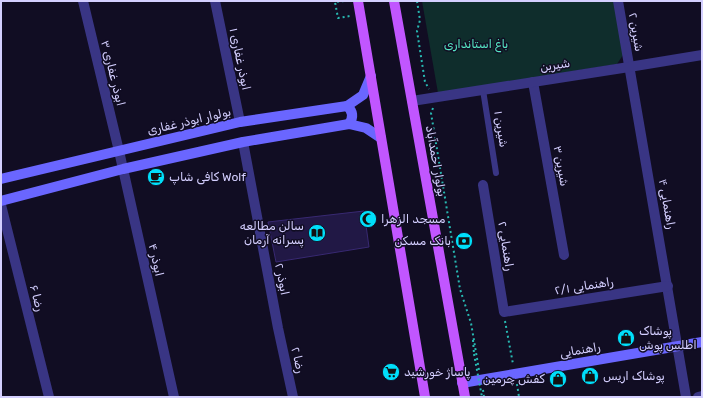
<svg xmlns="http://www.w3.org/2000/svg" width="703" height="398" font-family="Rubik,'Noto Sans Arabic',sans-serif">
<rect width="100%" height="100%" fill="#110d23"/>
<polygon fill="#0f2d2c" points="422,1 614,1 623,55 617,64 438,93"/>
<polygon fill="#211845" stroke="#382972" points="364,211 369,247 276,262 268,222"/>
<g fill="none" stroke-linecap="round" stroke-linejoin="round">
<g stroke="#28b9b2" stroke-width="2" stroke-dasharray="2 3" stroke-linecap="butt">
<polyline points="344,1 335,2 338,18 350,16"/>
<polyline points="417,1 420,20 417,31 425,82 429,89"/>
<polyline points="433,108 431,113 460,289 471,323 479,370"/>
<polyline points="505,321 513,364"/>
<polyline points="473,340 474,354"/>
<polyline points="517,384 519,397"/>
<polyline points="483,390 484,397"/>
</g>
<polyline stroke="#393584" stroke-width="6" points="483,90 496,173"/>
<g stroke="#393584" stroke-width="10">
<polyline points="83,1 119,151 174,397"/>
<polyline points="215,1 240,122"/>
<polyline points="618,1 686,397"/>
<polyline points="533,82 564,255"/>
<polyline points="412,101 629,67 702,55"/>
<polyline points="243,142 278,328 293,397"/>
<polyline points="483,185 504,312 668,286"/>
<polyline points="1,205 49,397"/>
<polyline points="698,397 702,396"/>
</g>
<g stroke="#6a66ff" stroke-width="10">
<path d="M347,106C353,111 354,117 349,124"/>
<polyline points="1,179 240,122 347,106 363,95 371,76"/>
<polyline points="1,201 123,169 243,142 349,124 366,128 381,138"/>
<polyline points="462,383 702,342"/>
</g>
<g stroke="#c156ff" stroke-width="10">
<polyline points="358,1 425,397"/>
<polyline points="394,1 465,397"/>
</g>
<polyline stroke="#28b9b2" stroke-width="2" stroke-dasharray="2 3" stroke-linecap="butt" points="474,354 482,397"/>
</g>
<defs>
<symbol id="cafe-disc" viewBox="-11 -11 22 22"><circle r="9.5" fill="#00dffa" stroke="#110d23"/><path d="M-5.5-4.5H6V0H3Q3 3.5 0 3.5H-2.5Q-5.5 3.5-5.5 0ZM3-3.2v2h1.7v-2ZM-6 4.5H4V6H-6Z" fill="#111"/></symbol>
<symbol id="mosque-disc" viewBox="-11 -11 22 22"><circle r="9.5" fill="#00dffa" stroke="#110d23"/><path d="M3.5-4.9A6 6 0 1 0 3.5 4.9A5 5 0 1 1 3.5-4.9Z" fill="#111"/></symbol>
<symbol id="library-disc" viewBox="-11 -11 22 22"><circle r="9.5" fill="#00dffa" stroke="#110d23"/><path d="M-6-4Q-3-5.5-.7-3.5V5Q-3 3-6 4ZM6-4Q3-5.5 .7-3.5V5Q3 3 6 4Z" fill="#111"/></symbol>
<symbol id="bank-disc" viewBox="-11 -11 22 22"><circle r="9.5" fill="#00dffa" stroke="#110d23"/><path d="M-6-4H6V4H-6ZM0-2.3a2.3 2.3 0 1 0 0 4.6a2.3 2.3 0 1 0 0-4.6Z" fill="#111"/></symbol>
<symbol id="shop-disc" viewBox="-11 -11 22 22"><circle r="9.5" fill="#00dffa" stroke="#110d23"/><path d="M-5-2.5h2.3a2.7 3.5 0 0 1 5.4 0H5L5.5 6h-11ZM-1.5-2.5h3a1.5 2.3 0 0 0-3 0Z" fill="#111"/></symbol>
<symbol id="supermarket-disc" viewBox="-11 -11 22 22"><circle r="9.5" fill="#00dffa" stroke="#110d23"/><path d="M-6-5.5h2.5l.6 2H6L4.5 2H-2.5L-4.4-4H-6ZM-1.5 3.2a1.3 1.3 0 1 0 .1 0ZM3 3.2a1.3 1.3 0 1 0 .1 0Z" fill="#111"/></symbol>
</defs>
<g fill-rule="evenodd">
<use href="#cafe-disc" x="146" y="167" width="20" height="20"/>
<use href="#mosque-disc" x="358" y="209" width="20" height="20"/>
<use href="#library-disc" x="307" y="223" width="20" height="20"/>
<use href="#bank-disc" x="454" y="231" width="20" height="20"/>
<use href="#shop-disc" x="616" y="328" width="20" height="20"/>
<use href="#supermarket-disc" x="381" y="362" width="20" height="20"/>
<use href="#shop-disc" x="580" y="366" width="20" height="20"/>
<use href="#shop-disc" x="548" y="369" width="20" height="20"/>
</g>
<g text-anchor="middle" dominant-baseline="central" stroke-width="3" stroke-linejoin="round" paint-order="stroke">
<g font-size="12" fill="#d4cfff" stroke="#110d23">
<text transform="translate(636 32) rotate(80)">شیرین ۲</text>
<text transform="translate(240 59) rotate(78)">ابوذر غفاری ۱</text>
<text transform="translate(555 65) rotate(-9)">شیرین</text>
<text transform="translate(113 73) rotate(76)">ابوذر غفاری ۳</text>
<text transform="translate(189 121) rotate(-13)">بولوار ابوذر غفاری</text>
<text transform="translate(501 129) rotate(81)">شیرین ۱</text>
<text transform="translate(436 161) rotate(80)">بولوار احمدآباد</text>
<text transform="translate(561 166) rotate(80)">شیرین ۳</text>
<text transform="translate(667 204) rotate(80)">راهنمایی ۴</text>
<text transform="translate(506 246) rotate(81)">راهنمایی ۲</text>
<text transform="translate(156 260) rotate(77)">ابوذر ۴</text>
<text transform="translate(282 279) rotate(79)">ابوذر ۲</text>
<text transform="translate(584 286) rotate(-9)">راهنمایی ۲/۱</text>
<text transform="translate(37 298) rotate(76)">رضا ۶</text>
<text transform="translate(580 350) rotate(-10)">راهنمایی</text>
<text transform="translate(298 360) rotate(78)">رضا ۲</text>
</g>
<g font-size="12" fill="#55e5c2" stroke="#110d23">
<text x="476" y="44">باغ استانداری</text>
</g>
<g font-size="12" fill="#d4cfff" stroke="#110d23" text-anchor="start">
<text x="169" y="177">کافی شاپ Wolf</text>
<text x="381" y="219">مسجد الزهرا</text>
<text x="304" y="226" text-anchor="end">سالن مطالعه<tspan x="304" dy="14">پسرانه آرمان</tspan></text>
<text x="451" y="241" text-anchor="end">بانک مسکن</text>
<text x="639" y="331">پوشاک<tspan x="639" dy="14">اطلس پوش</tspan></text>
<text x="404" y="372">پاساژ خورشید</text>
<text x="603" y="376">پوشاک اریس</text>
<text x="545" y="379" text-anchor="end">کفش چرمین</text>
</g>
</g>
<rect width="703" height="398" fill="none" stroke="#d4cfff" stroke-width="4"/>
</svg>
